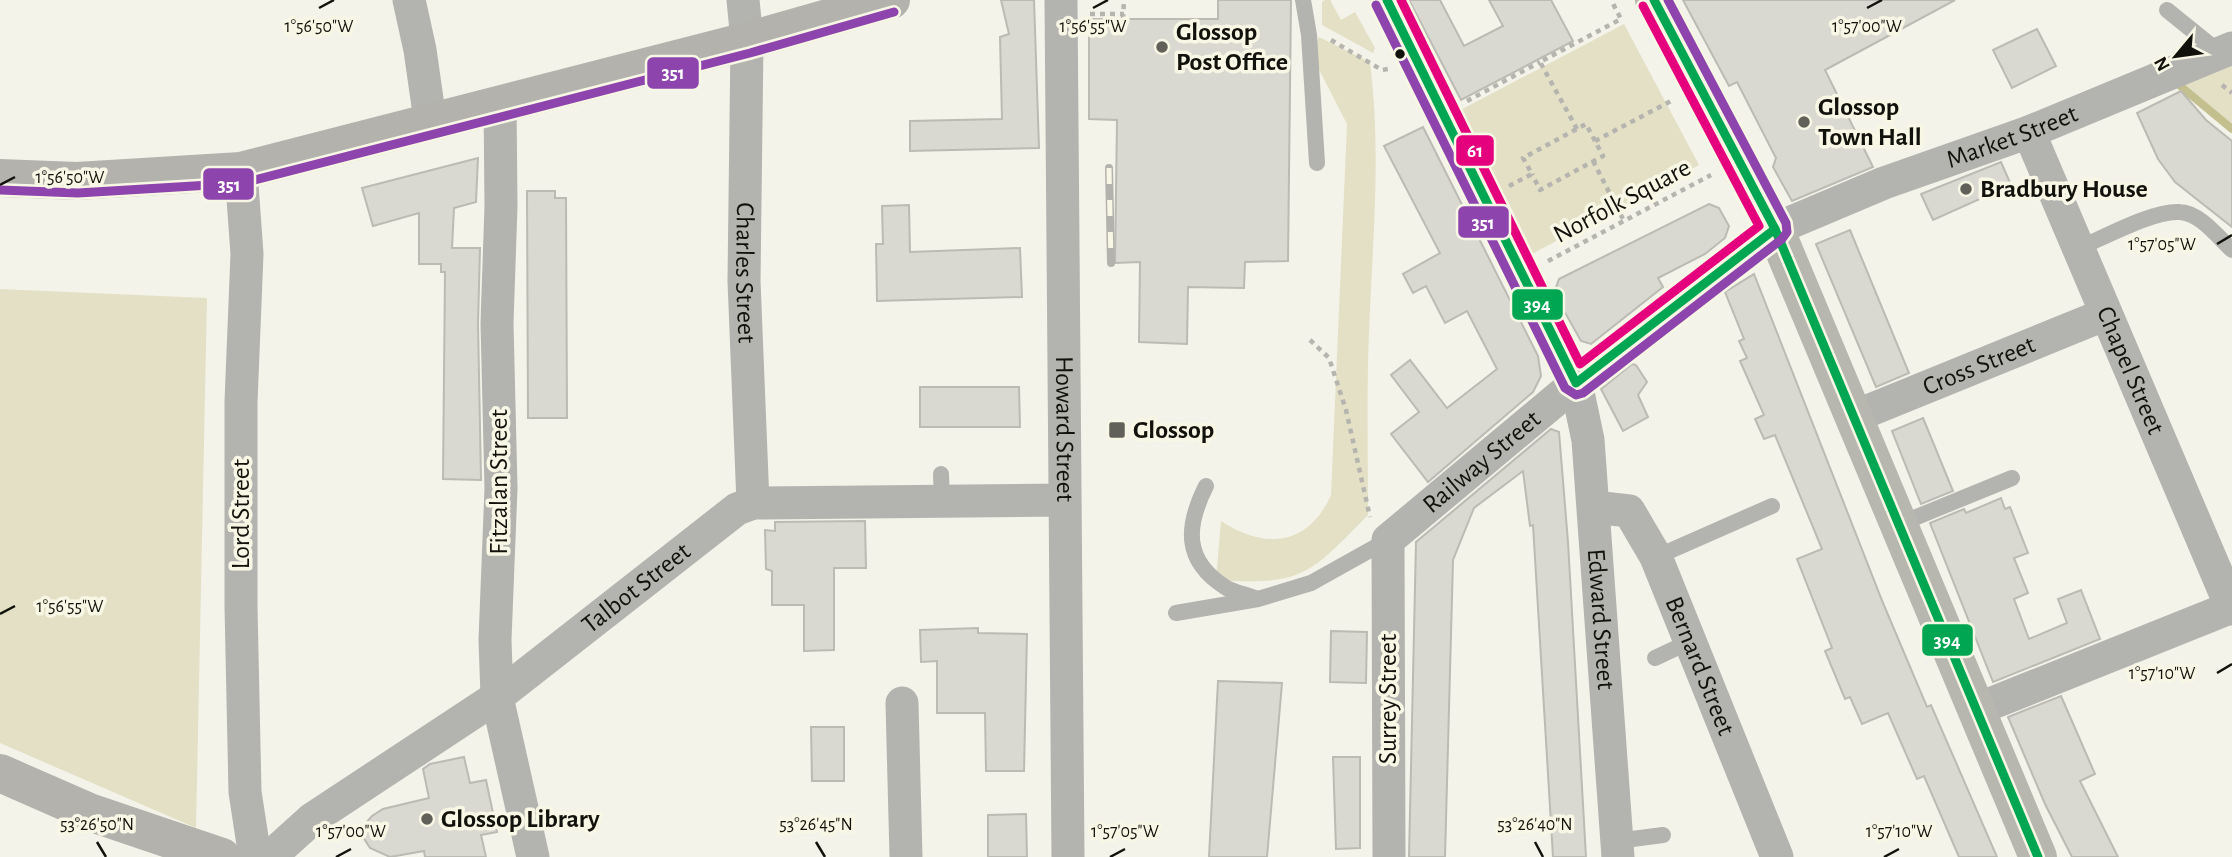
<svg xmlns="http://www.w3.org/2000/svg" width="2232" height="857" font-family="'Alegreya Sans',sans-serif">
<rect width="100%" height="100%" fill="#f4f3e9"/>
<g fill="#e3e0c6">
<polygon points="1325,0 1330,0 1341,20 1355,12 1375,48 1373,53 1322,25 1322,2"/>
<polygon points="1624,24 1699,165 1528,256 1453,114"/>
<path d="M1319,37L1370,62C1383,163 1370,264 1368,365C1367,415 1368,465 1368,515C1310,574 1303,586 1216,580L1221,521C1265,550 1308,546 1331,495L1347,124L1310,52Z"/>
<polygon points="2232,48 2232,129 2166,74"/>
<polygon points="0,289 207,298 196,828 0,743"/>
</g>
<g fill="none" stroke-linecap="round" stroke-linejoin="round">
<polyline stroke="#c4bf8e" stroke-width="8" points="2173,80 2232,129"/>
</g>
<g fill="#dad9d1" stroke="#bbbab3" stroke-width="2">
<polygon points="1001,0 1034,0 1039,148 910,151 910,121 1002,119 1000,37 1009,34"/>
<polygon points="1218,0 1291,0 1288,261 1245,262 1244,288 1188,287 1187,344 1139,342 1140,262 1115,263 1117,120 1089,119 1089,19 1218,19"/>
<polygon points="1409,0 1440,0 1464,46 1503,26 1489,0 1551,0 1573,41 1461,100"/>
<polygon points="1683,0 1955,0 1825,70 1873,167 1792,201 1773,167 1776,158 1737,82 1729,86"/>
<polygon points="2037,29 2056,66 2012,88 1993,50"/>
<polygon points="2181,91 2206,120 2232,141 2232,227 2175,182 2158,159 2137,113"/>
<polygon points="1423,127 1538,356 1541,376 1533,392 1428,482 1391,434 1419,412 1391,375 1410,360 1447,408 1497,369 1467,311 1445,323 1426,286 1413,293 1403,274 1440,253 1384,146"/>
<polygon points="478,158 476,202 454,208 452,248 480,248 478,323 481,480 443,479 445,272 441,272 441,264 419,264 419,213 373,226 362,188"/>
<polygon points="2001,162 2011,185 1933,220 1921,194"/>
<polygon points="527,191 555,191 555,198 566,198 567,418 528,418"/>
<polygon points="1709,204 1719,208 1729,226 1725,238 1705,254 1658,278 1663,287 1591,344 1581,341 1554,293 1559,279"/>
<polygon points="909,205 910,252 1020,248 1022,297 877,301 876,244 883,244 882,206"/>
<polygon points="1850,230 1909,373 1876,387 1816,244"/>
<polygon points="1754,274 1883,603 1927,707 1931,705 1997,857 1959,857 1924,776 1917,779 1888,713 1862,724 1850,697 1845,699 1825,651 1832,648 1797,559 1822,549 1775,435 1764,439 1755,419 1764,415 1740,361 1747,358 1739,341 1744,339 1725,292"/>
<polygon points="1632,364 1636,365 1647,382 1638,395 1648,417 1623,431 1601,389"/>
<polygon points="920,387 1019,387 1020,427 920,427"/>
<polygon points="1923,418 1953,491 1921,504 1892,431"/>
<polygon points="1551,429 1559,432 1568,542 1586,857 1553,857 1533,525 1530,526 1523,471 1474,508 1453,560 1445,857 1409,857 1416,542"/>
<polygon points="2001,498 2005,509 2010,507 2028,553 2014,558 2028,593 2014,599 2029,639 2067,623 2058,599 2081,590 2100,639 1993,682 1930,523 1964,509 1966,513"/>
<polygon points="865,521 866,568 834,568 834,650 804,651 804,605 772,605 772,571 766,569 765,530 775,531 775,522"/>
<polygon points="978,628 978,633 1027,634 1024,771 986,771 985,713 937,713 937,661 921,662 920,630"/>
<polygon points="1331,631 1367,632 1366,683 1330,682"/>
<polygon points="1218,681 1282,683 1267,857 1209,857"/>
<polygon points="2061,696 2095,774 2080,781 2118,857 2072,857 2045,804 2008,717"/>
<polygon points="811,727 844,727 844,781 812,781"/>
<polygon points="464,757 470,783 486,780 497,832 481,835 486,857 425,857 424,851 390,857 370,848 363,837 365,824 372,816 383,809 429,798 423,769 430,764"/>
<polygon points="1333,757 1360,757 1360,848 1336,849"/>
<polygon points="1026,814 1027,857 988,857 988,815"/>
</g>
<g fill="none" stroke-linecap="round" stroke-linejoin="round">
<g stroke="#b5b4ae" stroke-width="4.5" stroke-dasharray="5 5" stroke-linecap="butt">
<polyline points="1090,14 1124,14"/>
<polyline points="1123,19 1124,0"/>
<polyline points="1331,40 1382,70 1388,69"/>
<polyline points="2222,85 2232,93"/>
<polyline points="1467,101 1540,62"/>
<polyline points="1577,129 1540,62 1621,19 1611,0"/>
<polyline points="1595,141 1671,101"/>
<polyline points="1593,161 1624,221"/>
<polyline points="1509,186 1532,174 1523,158 1586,124 1603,156 1540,190 1532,174"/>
<polyline points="1548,261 1711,175"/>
<polyline points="1310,340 1329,358 1346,410 1370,517"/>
</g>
<g stroke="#b3b3af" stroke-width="16">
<polyline points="1303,0 1309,35 1317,163"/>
<polyline points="2167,10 2219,52"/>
<path d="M2077,249C2103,238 2153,210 2180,212C2200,213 2218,237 2232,250"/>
<polyline points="941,474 942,502"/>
<path d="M1206,486C1186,526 1183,560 1225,587C1234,593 1247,594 1257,599"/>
<polyline points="1897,525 2012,478"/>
<polyline points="1656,557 1772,506"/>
<polyline points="1176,613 1258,599 1311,583 1388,540"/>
<polyline points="1655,658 1689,642"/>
<polyline points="1617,841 1663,835"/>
</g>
<g stroke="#b3b3af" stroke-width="33">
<polyline points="409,0 420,50 430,120"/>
<path id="s1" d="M743,0L747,41L744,281L753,503"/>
<path id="s2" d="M1061,0L1068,857"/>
<path id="s3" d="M1387,0L1576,383L1588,440L1618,857"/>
<polyline points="500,103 501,206 497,323 501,488 495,640 497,697 533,857"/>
<path id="s4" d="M2029,132L2232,609"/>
<polyline points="241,171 247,254 241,402 241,607 245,792 255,857"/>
<path id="s5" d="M1853,417L2106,314"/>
<path id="s6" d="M1594,507L1629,511L1656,557L1777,857"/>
<polyline points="902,703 906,857"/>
<polyline points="1975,710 2232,607"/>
<path id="s7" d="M270,857L312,819L497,697L737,509L753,503L1063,500"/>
<path id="s8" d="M1389,857L1388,540L1576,383L1775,229L1884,183L2029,132L2232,48"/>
</g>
<g stroke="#b3b2ad" stroke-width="38">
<polyline points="0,178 77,181 241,171 747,41 891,0"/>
<polyline points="0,773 89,812 222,857"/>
</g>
<polyline stroke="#b7b7b0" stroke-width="38" points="1654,0 1775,229 2038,857"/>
<defs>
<polyline id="rail" points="1109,168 1111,263"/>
</defs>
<use href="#rail" stroke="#b3b2ad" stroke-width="8"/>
<use href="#rail" stroke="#f8f7e5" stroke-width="5" stroke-dasharray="16" stroke-linecap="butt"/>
<defs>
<g id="bus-1">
<polyline points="1387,0 1576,383 1775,229"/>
<polyline points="1654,0 1775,229 2038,857"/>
</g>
<g id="bus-2">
<polyline points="1376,5 1565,388 1576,395 1583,393 1782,239 1787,232 1786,223 1668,0"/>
<polyline points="0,190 78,193 243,183 750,53 894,12"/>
</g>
<polyline id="bus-3" points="1401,0 1580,364 1759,226 1643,6"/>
</defs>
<use href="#bus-1" stroke="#f8f7e5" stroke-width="14"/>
<use href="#bus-2" stroke="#f8f7e5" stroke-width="14"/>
<use href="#bus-3" stroke="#f8f7e5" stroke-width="14"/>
<use href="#bus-1" stroke="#00a651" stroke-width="9"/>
<use href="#bus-2" stroke="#8e44ad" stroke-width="9"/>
<use href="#bus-3" stroke="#e5007d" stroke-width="9"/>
</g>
<path fill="none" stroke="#12120c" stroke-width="2.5" d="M319,8L334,0M1093,8L1108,0M1867,8L1882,0M0,185L15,177M2217,244L2232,235M0,614L15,606M2217,673L2232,664M97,842L106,857M816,842L825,857M1535,842L1543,857M336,857L351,849M1110,857L1125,849M1884,857L1899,849"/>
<g fill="#616159" stroke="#f8f7e5" stroke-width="2.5">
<circle cx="1162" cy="47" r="7"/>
<circle cx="1804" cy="122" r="7"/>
<circle cx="1966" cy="189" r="7"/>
<rect x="1108" y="421" width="18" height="18" rx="3.5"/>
<circle cx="427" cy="819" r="7"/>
</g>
<circle fill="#12120c" stroke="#f8f7e5" stroke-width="2.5" cx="1400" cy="54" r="6"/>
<g text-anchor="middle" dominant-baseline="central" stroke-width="7" stroke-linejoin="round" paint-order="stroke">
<g font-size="26" font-weight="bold" fill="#12120c" stroke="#f8f7e5" text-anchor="start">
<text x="1176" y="32">Glossop<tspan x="1176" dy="30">Post Office</tspan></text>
<text x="1818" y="107">Glossop<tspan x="1818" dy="30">Town Hall</tspan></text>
<text x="1980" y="189">Bradbury House</text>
<text x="1133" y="430">Glossop</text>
<text x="441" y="819">Glossop Library</text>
</g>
<g font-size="26" fill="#12120c" stroke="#f8f7e5">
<text stroke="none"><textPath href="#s8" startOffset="1068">Market Street</textPath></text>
<text transform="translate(1622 201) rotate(-28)">Norfolk Square</text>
<text stroke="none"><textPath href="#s1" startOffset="273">Charles Street</textPath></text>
<text stroke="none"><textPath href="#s5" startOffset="136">Cross Street</textPath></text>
<text stroke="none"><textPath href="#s4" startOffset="259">Chapel Street</textPath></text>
<text stroke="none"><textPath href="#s2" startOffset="429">Howard Street</textPath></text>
<text stroke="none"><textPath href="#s8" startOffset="439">Railway Street</textPath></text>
<text transform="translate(499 482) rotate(-90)">Fitzalan Street</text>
<text transform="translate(241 514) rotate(-90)">Lord Street</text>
<text stroke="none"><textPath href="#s7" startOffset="455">Talbot Street</textPath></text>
<text stroke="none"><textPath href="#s3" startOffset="665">Edward Street</textPath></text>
<text stroke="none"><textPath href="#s6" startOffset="206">Bernard Street</textPath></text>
<text transform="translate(1388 699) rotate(-90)">Surrey Street</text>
</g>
</g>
<g font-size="18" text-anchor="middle" fill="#12120c" stroke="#f8f7e5" stroke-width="7" stroke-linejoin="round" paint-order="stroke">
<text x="319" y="32">1°56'50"W</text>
<text x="1093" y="32">1°56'55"W</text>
<text x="1867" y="32">1°57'00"W</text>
<text x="70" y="183">1°56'50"W</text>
<text x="2162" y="250">1°57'05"W</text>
<text x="70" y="612">1°56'55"W</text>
<text x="2162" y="679">1°57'10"W</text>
<text x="97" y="830">53°26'50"N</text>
<text x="816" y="830">53°26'45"N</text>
<text x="1535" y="830">53°26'40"N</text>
<text x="351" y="837">1°57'00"W</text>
<text x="1125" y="837">1°57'05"W</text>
<text x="1899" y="837">1°57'10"W</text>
</g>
<g stroke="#f8f7e5" stroke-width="2.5">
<rect x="646" y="56" width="54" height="34" rx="7" fill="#8e44ad"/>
<rect x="1455" y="134" width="40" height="33" rx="7" fill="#e5007d"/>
<rect x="202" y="167" width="53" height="34" rx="7" fill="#8e44ad"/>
<rect x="1457" y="205" width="53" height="34" rx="7" fill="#8e44ad"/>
<rect x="1511" y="288" width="53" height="33" rx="7" fill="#00a651"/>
<rect x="1921" y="623" width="53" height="34" rx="7" fill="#00a651"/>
</g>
<g font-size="19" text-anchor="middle" font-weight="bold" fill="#fff">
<text x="673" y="79">351</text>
<text x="1475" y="157">61</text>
<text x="229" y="191">351</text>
<text x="1483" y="229">351</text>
<text x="1537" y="311">394</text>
<text x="1947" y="647">394</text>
</g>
<g transform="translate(2176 56) rotate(241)" stroke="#f8f7e5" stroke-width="5" paint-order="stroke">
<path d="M0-5L12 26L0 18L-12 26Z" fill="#12120c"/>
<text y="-10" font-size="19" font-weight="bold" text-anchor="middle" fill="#12120c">N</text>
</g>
</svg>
